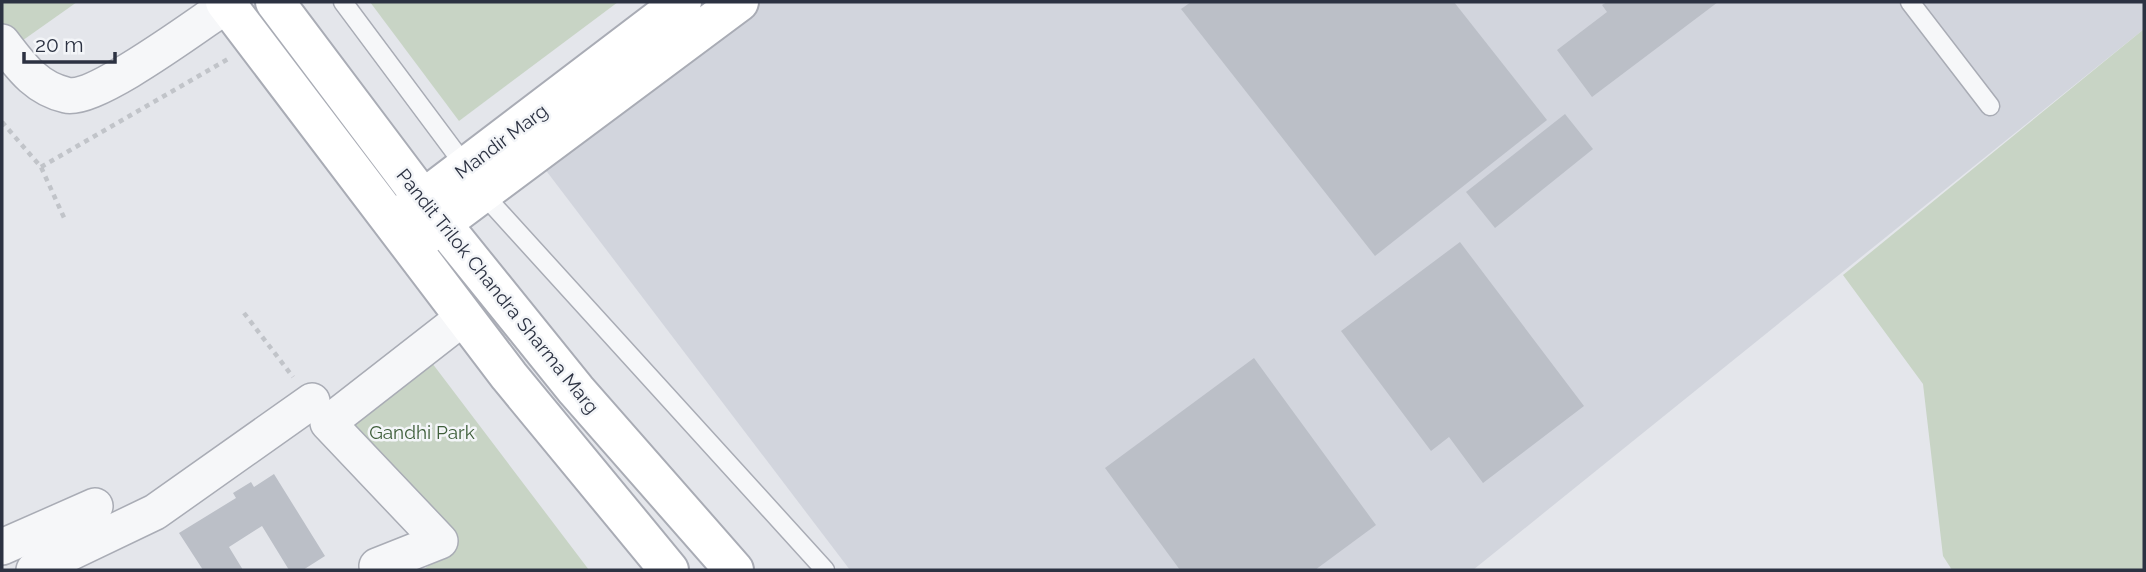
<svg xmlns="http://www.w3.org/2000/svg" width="2146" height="572" font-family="Raleway,sans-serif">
<rect width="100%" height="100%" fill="#e4e6eb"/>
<polygon fill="#d2d5dd" points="761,2 2144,2 2144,29 1473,570 850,570 538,160"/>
<g fill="#c8d4c5">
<polygon points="2,2 77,2 2,55"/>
<polygon points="370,2 618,2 459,121"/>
<polygon points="2144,29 2144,570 1952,570 1943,556 1923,384 1843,275"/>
<polygon points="429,359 589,570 423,570 458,543 347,424"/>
</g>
<g fill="#bbbfc7">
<polygon points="1191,2 1454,2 1547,120 1375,256 1181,9"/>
<polygon points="1607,2 1718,2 1592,97 1557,50 1607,12 1602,5"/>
<polygon points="1565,114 1593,149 1495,228 1466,192"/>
<polygon points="1460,242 1584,406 1483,483 1449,437 1431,451 1341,331"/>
<polygon points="1254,358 1376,525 1315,570 1180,570 1105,468"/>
<polygon points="274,474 325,556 303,570 289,570 262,526 229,547 243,570 203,570 179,533 236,498 233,493 251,482 254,487"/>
</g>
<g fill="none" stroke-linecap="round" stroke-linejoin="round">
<defs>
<g id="service">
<polyline points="343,2 466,167"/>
<polyline points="1910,2 1990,106"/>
<polyline points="484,195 825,570"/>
</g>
<g id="minor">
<path d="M2,42C20,65 35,88 66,95C95,102 198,24 227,5"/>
<polyline points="2,547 95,506"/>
<polyline points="34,570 155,512 312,401"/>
<polyline points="380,570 377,566 440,541 328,423 464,317"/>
</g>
<g id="secondary">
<polyline points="225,2 509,376 669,570"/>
<polyline points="275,2 442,224 576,390 734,570"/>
<polyline points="402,215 682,2"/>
<polyline points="421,239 739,2"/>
</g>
</defs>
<use href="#service" stroke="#a9acb5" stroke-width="21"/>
<use href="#minor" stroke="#a9acb5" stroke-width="38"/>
<use href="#secondary" stroke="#a9acb5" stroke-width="42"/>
<g stroke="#c1c4c9" stroke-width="4.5" stroke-dasharray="5 5" stroke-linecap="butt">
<polyline points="2,122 41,167 66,222"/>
<polyline points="41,167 228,59"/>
<polyline points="244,313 293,377"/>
</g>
<use href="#service" stroke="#f6f7f9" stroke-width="18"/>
<use href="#minor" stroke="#f6f7f9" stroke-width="35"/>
<use href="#secondary" stroke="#fff" stroke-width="38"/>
</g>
<g text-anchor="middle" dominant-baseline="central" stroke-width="5" stroke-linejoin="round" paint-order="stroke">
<g font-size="19" fill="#2c3242" stroke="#f3f5f8">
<text transform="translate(501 141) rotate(-37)">Mandir Marg</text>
<text transform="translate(498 291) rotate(51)">Pandit Trilok Chandra Sharma Marg</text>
</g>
<g font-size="19" fill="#3e5e3a" stroke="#f3f5f8">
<text x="422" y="432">Gandhi Park</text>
</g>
</g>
<rect width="2146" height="572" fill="none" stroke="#2c3242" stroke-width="7"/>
<path d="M24 52v10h91v-10" fill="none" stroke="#2c3242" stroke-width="3.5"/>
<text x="35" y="52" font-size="21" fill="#2c3242" stroke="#f3f5f8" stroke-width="5" paint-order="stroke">20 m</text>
</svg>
